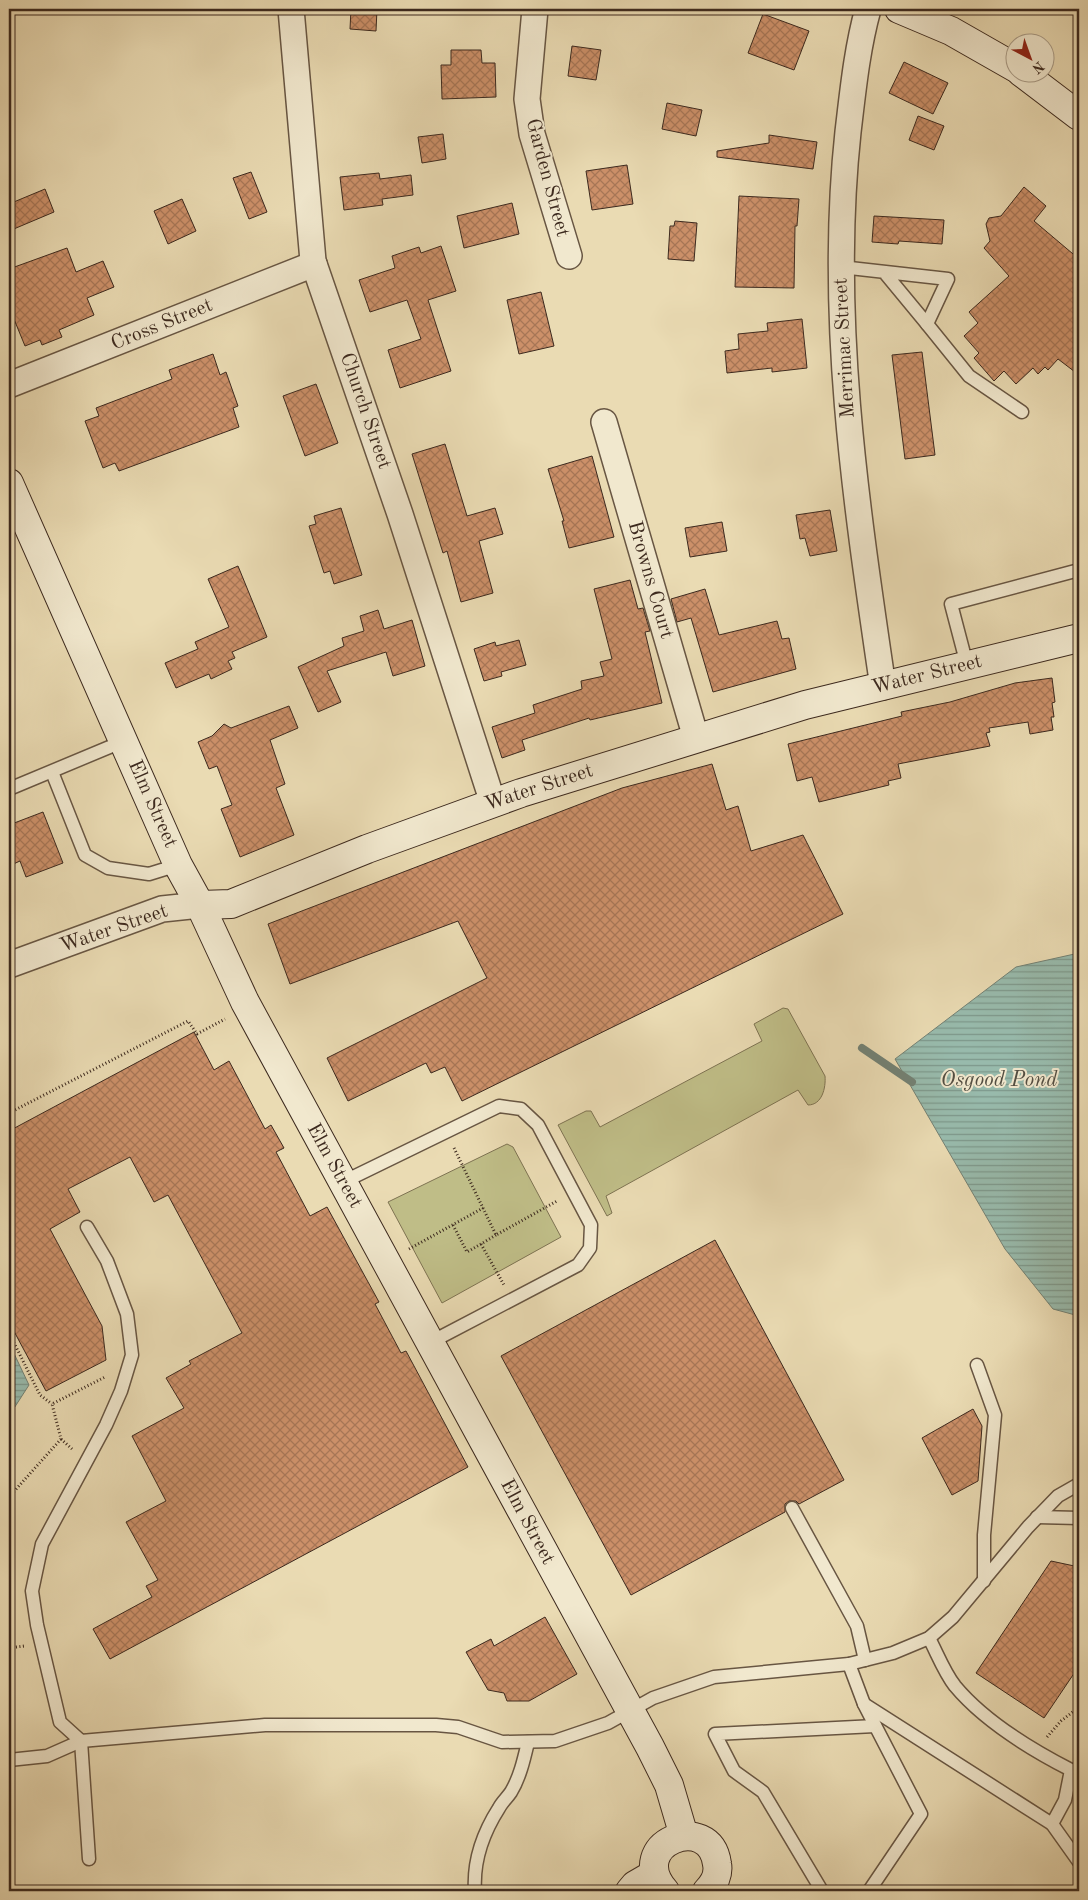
<svg xmlns="http://www.w3.org/2000/svg" width="1088" height="1900" font-family="'Old Standard TT',serif">
<defs>
<pattern id="water-rules" width="6" height="5" patternUnits="userSpaceOnUse" patternTransform="scale(1.25)"><rect width="6" height="5" fill="#98bbad"/><path d="M0 2.5h6" fill="none" stroke="#7d988c"/></pattern>
<pattern id="building-cross-hatch" width="8" height="8" patternUnits="userSpaceOnUse" patternTransform="scale(1.25)"><rect width="8" height="8" fill="#cc9069"/><path d="M0 0l8 8M0 8l8-8" fill="none" stroke="#a77656"/></pattern>
</defs>
<rect width="100%" height="100%" fill="#eadbb3"/>
<filter id="stains"><feTurbulence type="fractalNoise" baseFrequency=".004" numOctaves="4"/><feColorMatrix values="0 0 0 0 .2 0 0 0 0 .09 0 0 0 0 .02 0 0 0 .5 -.17"/></filter>
<radialGradient id="worn" r=".72"><stop offset=".6" stop-color="#630" stop-opacity="0"/><stop offset="1" stop-color="#630" stop-opacity=".3"/></radialGradient>
<g fill="#bfbd87" stroke="#7e7352">
<path d="M783,1008L788,1009L825,1076C826,1088 822,1105 808,1105L798,1090L606,1196L612,1213L607,1216L558,1125L586,1111H591L600,1127L762,1041L754,1024Z"/>
<polygon points="507,1144 513,1147 561,1237 442,1303 388,1202"/>
</g>
<g fill="url(#water-rules)" stroke="#738174">
<polygon points="1079,953 1079,1316 1053,1309 1005,1249 895,1059 1016,967"/>
<polygon points="9,1343 29,1385 9,1416"/>
</g>
<g fill="none" stroke-linecap="round" stroke-linejoin="round">
<polyline stroke="#738174" stroke-width="8" points="862,1048 912,1082"/>
</g>
<g fill="url(#building-cross-hatch)" stroke="#3c291e">
<polygon points="351,9 377,9 376,31 350,29"/>
<polygon points="763,14 809,31 794,70 748,53"/>
<polygon points="572,46 601,50 596,80 568,76"/>
<polygon points="451,50 481,50 482,63 495,63 496,97 442,99 441,65 451,65"/>
<polygon points="904,62 948,83 933,114 889,93"/>
<polygon points="667,103 702,110 696,136 662,129"/>
<polygon points="918,116 944,126 934,150 909,140"/>
<polygon points="443,134 446,159 422,163 418,137"/>
<polygon points="769,135 817,142 813,169 717,157 717,151 769,143"/>
<polygon points="627,165 633,204 592,210 586,171"/>
<polygon points="251,172 267,212 249,219 233,178"/>
<polygon points="379,173 380,179 411,175 413,195 382,199 383,205 344,210 340,177"/>
<polygon points="1024,187 1046,206 1034,221 1079,259 1079,375 1058,359 1048,370 1045,367 1038,374 1033,368 1016,384 1004,371 994,381 974,358 979,353 964,336 978,323 969,312 1009,276 984,248 990,241 986,224 989,218 1001,216"/>
<polygon points="45,189 54,212 9,231 9,204"/>
<polygon points="739,196 799,199 797,226 795,226 794,288 735,287"/>
<polygon points="182,199 196,231 168,244 154,211"/>
<polygon points="512,203 519,234 464,248 457,216"/>
<polygon points="874,216 944,220 942,244 899,241 898,244 872,242"/>
<polygon points="675,221 697,223 694,261 668,259 670,226 674,226"/>
<polygon points="441,246 456,291 428,300 451,371 400,388 388,350 421,339 407,300 370,312 359,280 395,268 392,256 419,247 421,253"/>
<polygon points="67,248 76,272 103,261 114,287 87,298 94,315 59,330 62,337 42,345 40,340 25,346 9,307 9,269"/>
<polygon points="541,292 554,346 519,354 507,300"/>
<polygon points="802,319 807,368 772,372 772,368 727,373 725,351 739,349 738,334 768,331 767,323"/>
<polygon points="922,352 935,455 905,459 892,355"/>
<polygon points="213,354 220,375 226,372 238,406 233,408 239,427 119,471 115,463 103,468 85,421 99,416 96,408 172,379 169,370"/>
<polygon points="316,384 338,443 305,456 283,396"/>
<polygon points="445,444 467,516 495,508 503,534 479,541 493,593 461,602 447,551 443,553 412,454"/>
<polygon points="592,456 614,537 569,548 562,521 564,521 548,469"/>
<polygon points="341,508 362,575 334,584 330,571 324,573 309,526 316,524 314,516"/>
<polygon points="830,510 837,551 810,556 805,538 800,539 796,515"/>
<polygon points="722,522 727,551 690,557 685,528"/>
<polygon points="238,566 267,637 232,652 235,658 228,661 232,669 211,679 209,674 176,688 165,663 198,649 195,642 229,627 208,579"/>
<polygon points="630,580 638,609 643,608 650,631 645,632 662,703 590,720 589,718 522,740 525,750 502,758 492,727 535,713 533,705 582,689 581,681 604,676 600,662 612,659 594,589"/>
<polygon points="705,589 719,635 777,621 782,639 789,638 796,669 713,692 691,618 677,622 671,599"/>
<polygon points="378,610 384,629 412,620 425,666 393,676 386,652 327,671 341,702 318,712 298,667 344,646 342,638 364,631 360,616"/>
<polygon points="519,640 526,665 501,672 502,676 484,681 474,649 495,642 496,646"/>
<polygon points="1052,678 1055,702 1052,703 1054,717 1051,717 1053,730 1030,734 1028,722 989,728 990,732 986,733 990,746 898,764 901,778 888,781 889,785 819,802 812,777 797,781 788,744 902,716 901,712 950,702 1015,683"/>
<polygon points="289,706 298,728 270,740 285,784 276,788 294,835 240,857 221,809 232,805 217,766 209,769 198,742 212,736 224,724 231,728"/>
<polygon points="712,764 726,810 738,806 751,851 803,835 843,914 462,1101 445,1067 431,1073 426,1063 348,1101 327,1058 487,978 458,921 290,984 268,924 622,788"/>
<polygon points="43,812 63,863 26,877 20,861 9,866 9,825"/>
<polygon points="194,1032 214,1070 229,1061 265,1129 271,1125 284,1148 276,1152 310,1216 327,1207 379,1302 375,1304 401,1353 406,1351 468,1467 110,1659 93,1629 152,1597 146,1586 158,1580 126,1522 166,1501 132,1436 184,1408 166,1378 191,1364 189,1361 242,1333 168,1195 154,1202 130,1157 68,1189 80,1212 50,1229 102,1326 106,1360 46,1391 9,1322 9,1131"/>
<polygon points="715,1240 844,1480 799,1504 796,1501 789,1501 785,1504 785,1512 631,1595 501,1356"/>
<polygon points="973,1409 982,1426 978,1481 952,1495 922,1438"/>
<polygon points="1051,1561 1079,1567 1079,1666 1044,1718 976,1673"/>
<polygon points="545,1617 577,1674 529,1701 507,1701 504,1693 488,1690 466,1652 491,1639 494,1646"/>
</g>
<g fill="none" stroke-linecap="round" stroke-linejoin="round">
<defs>
<g id="lane">
<polyline points="841,267 948,279 927,324 884,272"/>
<polyline points="927,324 969,376 1022,412"/>
<polyline points="967,665 951,604 1079,570"/>
<polyline points="52,772 85,855 108,868 149,874 178,865"/>
<polyline points="9,789 124,741"/>
<polyline points="343,1182 499,1106 521,1109 538,1125 591,1225 590,1248 578,1265 431,1342"/>
<polyline points="87,1227 107,1261 127,1314 132,1355 121,1391 106,1425 42,1544 32,1591 37,1625 60,1722 81,1741 89,1859"/>
<polyline points="977,1365 995,1415 984,1535 984,1581"/>
<polyline points="792,1508 857,1626 865,1660"/>
<polyline points="1037,1517 1079,1518"/>
<path d="M929,1638C937,1653 944,1672 955,1686C985,1722 1030,1749 1071,1770L1065,1800L1052,1824"/>
<polyline points="849,1664 864,1704 921,1814 869,1891"/>
<polyline points="864,1704 1052,1824 1079,1862"/>
<polyline points="9,1760 47,1756 81,1741 265,1725 436,1725 458,1727 502,1742 555,1741 608,1723 653,1698 714,1677 849,1664 893,1653 929,1638 953,1617 1028,1527 1058,1496 1079,1484"/>
<path d="M475,1891C473,1861 483,1833 499,1808C502,1802 507,1798 511,1792C520,1777 524,1759 528,1742"/>
<polyline points="822,1891 763,1792 734,1771 715,1734 875,1726"/>
</g>
<g id="street">
<polyline points="291,9 313,261 400,514 493,803"/>
<polyline points="535,9 527,99 532,134 569,256"/>
<path d="M868,9C857,49 853,90 848,132C828,318 856,503 883,687"/>
<polyline points="9,385 314,264"/>
<polyline points="604,422 696,738"/>
<polyline points="9,965 162,909 200,905"/>
</g>
<g id="secondary">
<polyline points="899,9 951,31 1016,68"/>
<polyline points="1021,72 1079,116"/>
<polyline points="9,483 178,865 200,905 245,1002 650,1747 669,1785 684,1836"/>
<polyline points="200,905 231,904 367,849 521,793 805,705 1079,638"/>
<polyline points="630,1891 635,1885 654,1874"/>
<path d="M665,1891C624,1844 710,1810 717,1864C719,1874 714,1884 707,1891"/>
</g>
</defs>
<use href="#lane" stroke="#685643" stroke-width="15"/>
<use href="#street" stroke="#685643" stroke-width="28"/>
<use href="#secondary" stroke="#3c291e" stroke-width="30"/>
<g stroke="#3c291e" stroke-width="3" stroke-dasharray="1 2.5" stroke-linecap="butt">
<polyline points="9,1113 188,1021 197,1034 225,1019"/>
<polyline points="454,1148 496,1235 557,1201"/>
<polyline points="453,1225 467,1252 481,1244"/>
<polyline points="496,1235 481,1244 504,1285"/>
<polyline points="409,1249 483,1208"/>
<polyline points="9,1333 40,1395 52,1404"/>
<polyline points="61,1439 72,1449"/>
<polyline points="9,1497 61,1439 52,1404 105,1377"/>
<polyline points="9,1648 24,1646"/>
<polyline points="1047,1737 1061,1721 1079,1707"/>
</g>
<use href="#lane" stroke="#f1e8ce" stroke-width="12"/>
<use href="#street" stroke="#f1e8ce" stroke-width="25"/>
<use href="#secondary" stroke="#f1e8ce" stroke-width="28"/>
</g>
<g text-anchor="middle" dominant-baseline="central" stroke-width="4" stroke-linejoin="round" paint-order="stroke">
<g font-size="20" fill="#3c291e" stroke="#f1e8ce">
<text transform="translate(547 178) rotate(75)">Garden Street</text>
<text transform="translate(162 325) rotate(-22)">Cross Street</text>
<text transform="translate(845 348) rotate(-93)">Merrimac Street</text>
<text transform="translate(365 411) rotate(71)">Church Street</text>
<text transform="translate(650 580) rotate(74)">Browns Court</text>
<text transform="translate(927 675) rotate(-14)">Water Street</text>
<text transform="translate(539 788) rotate(-18)">Water Street</text>
<text transform="translate(152 804) rotate(66)">Elm Street</text>
<text transform="translate(114 929) rotate(-19)">Water Street</text>
<text transform="translate(334 1166) rotate(61)">Elm Street</text>
<text transform="translate(527 1522) rotate(62)">Elm Street</text>
</g>
<g font-size="21" font-style="italic" fill="#534e42" stroke="#f1e8ce">
<text x="999" y="1080">Osgood Pond</text>
</g>
</g>
<rect width="1088" height="1900" fill="none" stroke="#eadbb3" stroke-width="30"/>
<rect x="10" y="10" width="1068" height="1880" fill="none" stroke="#3c291e" stroke-width="2.5"/>
<rect x="15" y="15" width="1058" height="1870" fill="none" stroke="#3c291e"/>
<g transform="translate(1030 58) rotate(139)"><circle r="24" fill="#f1e8ce" stroke="#a99c88"/>
<path d="M0-4L9 19L0 12L-9 19Z" fill="#8f2418"/>
<text y="-8" font-size="14" font-weight="bold" text-anchor="middle" fill="#3c291e">N</text>
</g>
<rect width="100%" height="100%" filter="url(#stains)"/>
<rect width="100%" height="100%" fill="url(#worn)"/>
</svg>
